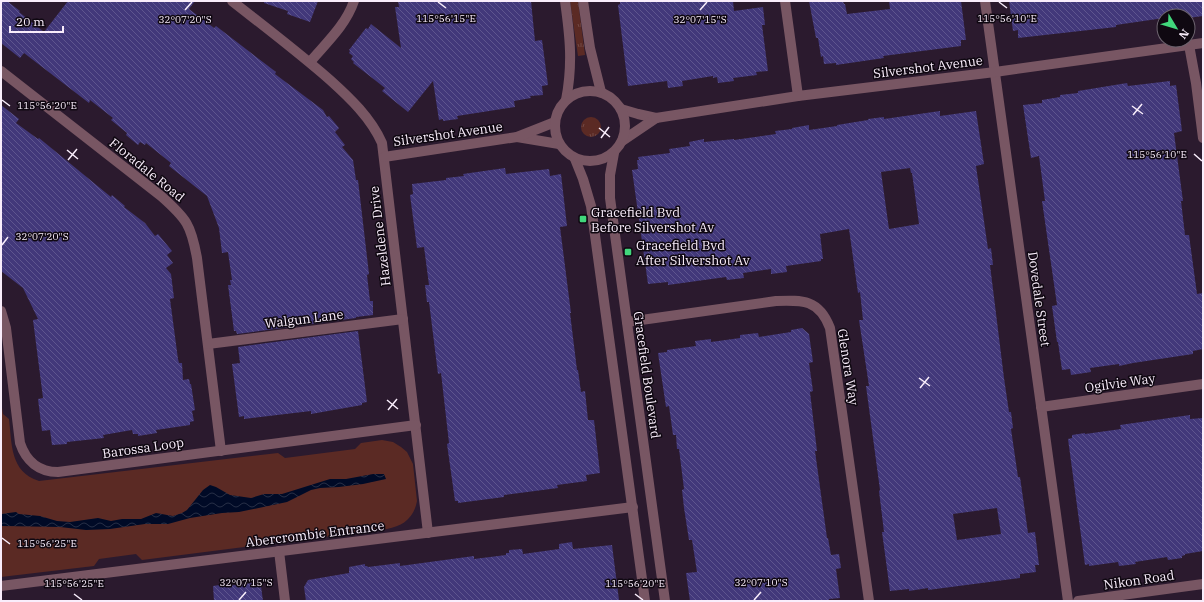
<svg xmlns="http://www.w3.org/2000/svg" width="1204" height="602" font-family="'IBM Plex Serif',serif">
<defs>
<pattern id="grass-tufts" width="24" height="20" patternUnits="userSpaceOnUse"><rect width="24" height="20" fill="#5b2a24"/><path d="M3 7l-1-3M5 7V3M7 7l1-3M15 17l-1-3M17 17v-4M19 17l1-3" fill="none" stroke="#734945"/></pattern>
<pattern id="water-waves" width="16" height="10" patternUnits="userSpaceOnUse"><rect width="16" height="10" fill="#000a26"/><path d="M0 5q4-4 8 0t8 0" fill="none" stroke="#262e46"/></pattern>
<pattern id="building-back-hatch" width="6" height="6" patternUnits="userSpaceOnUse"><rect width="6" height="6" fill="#42387a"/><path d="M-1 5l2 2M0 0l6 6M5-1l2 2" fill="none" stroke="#5e558e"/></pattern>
</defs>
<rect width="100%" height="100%" fill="#2b1a2e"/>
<g fill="url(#grass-tufts)">
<polygon points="570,1 578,1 585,55 578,56"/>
<circle cx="591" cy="127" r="10"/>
</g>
<path fill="#5b2a24" d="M1,402L3,414L9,419C12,444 10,472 39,481L278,453L285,458L355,449L361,443L382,440L393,442L401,447L407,452L413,464L417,501C414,518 403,526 387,529L142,560L136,554L99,559L94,566L1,577Z"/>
<polygon fill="url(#water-waves)" points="373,474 384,474 386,479 363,484 339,487 320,488 311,490 287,502 239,512 222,513 190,518 168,524 145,524 110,529 86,530 60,527 1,526 1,514 16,512 19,514 40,516 57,521 70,522 98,518 111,521 122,519 141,519 156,513 173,516 182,513 187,510 203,490 210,485 216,487 230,495 251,498 264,494 282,494 330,479 346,479"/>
<g fill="url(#building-back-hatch)" fill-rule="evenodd">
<polygon points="1,1 7,1 20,11 19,12 44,32 68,1 195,1 189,9 214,28 216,26 276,72 275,74 323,110 327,117 329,116 339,128 335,132 345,145 342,147 353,160 356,180 358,180 369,274 367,275 370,301 373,301 373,315 356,317 356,318 237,334 236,331 234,331 228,285 231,285 230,280 232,280 228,252 222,253 219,228 207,196 169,166 171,163 146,143 145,145 140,142 138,145 126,135 127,133 111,120 113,118 90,100 89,103 24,53 20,58 1,43"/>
<polygon points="264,1 318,1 310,22 287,14 288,11 264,3"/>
<polygon points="398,1 531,1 535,41 542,40 548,85 542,86 543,95 530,96 531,98 514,101 515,107 457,116 458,119 443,121 443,119 439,120 433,81 408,112 382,91 385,88 353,63 354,62 351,59 353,56 349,53 350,51 349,50 366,28 368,29 371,24 401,48 395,7 399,7"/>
<polygon points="620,1 733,1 734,11 763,7 765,25 762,25 768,71 756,72 757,75 733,78 734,81 718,83 717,77 713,78 713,76 682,81 683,86 668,88 667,81 628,86 618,5 620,4"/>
<polygon points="809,1 843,1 844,4 845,4 847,14 890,9 889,1 961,1 966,40 961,40 961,46 883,56 884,58 836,65 836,63 824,64 823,56 821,57 818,38 816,38"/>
<polygon points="1009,1 1203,1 1203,16 1188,18 1188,15 1164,16 1164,18 1116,25 1116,27 1018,38 1018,30 1013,31"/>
<polygon points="1170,81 1170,86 1176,85 1182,131 1174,133 1183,201 1181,201 1185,235 1189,235 1197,294 1203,293 1203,349 1193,351 1193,354 1133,363 1119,366 1119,364 1090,368 1091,372 1071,375 1070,369 1062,370 1058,342 1057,342 1052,306 1057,305 1042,201 1045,201 1039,156 1031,158 1023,105 1042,103 1042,100 1060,97 1060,95 1078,93 1078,91 1127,83 1128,86"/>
<polygon points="1,105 19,119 16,123 38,139 39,138 111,197 112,195 125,206 124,207 145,223 155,236 158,234 172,251 167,255 173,263 166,268 171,274 174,298 170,299 178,359 179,363 182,363 183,380 189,379 190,384 191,384 195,410 192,411 194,421 190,422 190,425 156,430 157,433 138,436 138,434 133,434 132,430 103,435 104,438 67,442 67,444 52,445 50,430 42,431 38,399 43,398 33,320 38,319 23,288 1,271"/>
<path d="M940,111V116L976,111L984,164L976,166L988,249L991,248L993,265H990L1004,378L1009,412H1011L1013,428L1011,429L1018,477H1020L1028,533L1035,532L1039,565H1035L1036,572L1020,574V578L928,590V588L909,591V589L890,591L882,532H884L879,491L880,490L866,386H869L859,320H863L860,292L858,293L849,229L820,234L823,259H821V261L786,266L787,272L771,274V269L743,273L744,278L727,280L726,277L668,285V282L648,284L632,170L638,169L637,160H639L638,157L670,153L669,149L690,146L689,142L704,139V142L734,139V140L776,134L775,131L792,129V128L809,125V130L837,126V125L868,120V119L884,117V119ZM910,168L911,173H912L919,224L889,229L881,172ZM997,508L1001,534L957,540L953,514Z"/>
<polygon points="505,168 506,174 549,169 550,176 561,174 567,226 560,227 571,313 570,313 577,370 578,370 581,392 585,391 588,420 594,420 600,473 586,475 587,481 557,485 558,488 504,495 504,497 458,503 458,501 455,501 447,444 449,443 441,373 438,374 429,302 427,302 425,285 429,285 424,247 417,248 410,195 413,194 412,184 446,180 446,178 464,176 463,174"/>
<polygon points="802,328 809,334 813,362 809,363 813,391 810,392 817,451 815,451 827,538 828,538 831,555 839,554 841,568 836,569 840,598 829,599 829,601 690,601 686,573 697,572 692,540 689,540 684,508 682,490 684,489 679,449 677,449 676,435 673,435 669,406 666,407 658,353 667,352 667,350 696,346 695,341 711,339 711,342 740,338 740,335 758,333 759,337 791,332 791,330"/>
<polygon points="358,331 367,402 362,403 362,405 311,414 311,411 244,419 244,416 239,417 232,364 240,363 238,347"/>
<polygon points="1190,415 1190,419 1203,418 1203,551 1185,554 1185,555 1182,556 1182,558 1168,560 1167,557 1135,562 1136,564 1119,566 1118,562 1089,566 1089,564 1085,565 1068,439 1072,438 1072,435 1085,433 1085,434 1121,429 1120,425"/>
<polygon points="572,542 573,549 612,545 619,600 609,601 306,601 304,587 308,580 349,573 349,567 365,564 365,566 367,566 368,567 400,563 400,566 474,556 474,559 506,555 506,553 509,553 509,550 522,549 523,554 559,549 559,544"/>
<polygon points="252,583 252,587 261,586 263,601 214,601 213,586 226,584 227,586"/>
</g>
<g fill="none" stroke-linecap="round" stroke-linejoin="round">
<g stroke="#785663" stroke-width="10">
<path d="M232,1C265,27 298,52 330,80C350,98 371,118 382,143L428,533"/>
<polyline points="785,1 798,96"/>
<polyline points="985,1 1068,601"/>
<polyline points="1189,45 1196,83 1203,138"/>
<path d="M310,62C326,43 346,25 354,1"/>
<path d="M1,71L161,196C187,219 191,225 197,258L221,451"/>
<polyline points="621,109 638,114 656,118"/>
<polyline points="517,137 559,144"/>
<polyline points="622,141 656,118"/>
<polyline points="384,157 517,137 555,122"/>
<path d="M1,311L6,328L20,443C26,461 39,472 58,472L416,425"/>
<path d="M627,322L776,301C802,300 819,299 830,328L869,601"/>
<polyline points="208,344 403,319"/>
<polyline points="1041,407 1203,384"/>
<polyline points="279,551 285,601"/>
<polyline points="1,586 633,507"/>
<polyline points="1078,601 1203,584"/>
</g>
<g stroke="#785663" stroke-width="10">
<path d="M565,1C570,37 573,64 566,100"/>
<polyline points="583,1 590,48 601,92"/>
<circle cx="590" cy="126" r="35"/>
<polyline points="656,118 798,96 995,72 1203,43"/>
<polyline points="614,153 610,175 610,198 665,601"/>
<polyline points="575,159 583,179 591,206 645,601"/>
</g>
</g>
<path fill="none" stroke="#f9edfb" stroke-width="1.5" d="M438,2L446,8M999,2L1007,8M185,10L192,2M700,10L707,2M2,100L10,106M1132,106L1143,114M1133,115L1142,104M599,128L610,137M601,138L609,127M67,150L78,159M1194,154L1202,161M68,160L77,149M2,245L8,237M919,378L930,386M920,388L929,377M387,400L398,409M388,410L397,399M2,538L10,544M74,594L82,600M635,594L643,600M239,600L246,592M754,600L761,592"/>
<g fill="#41d77c" stroke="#0f0811" stroke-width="1.5">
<rect x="579" y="215" width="8" height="8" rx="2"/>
<rect x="624" y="248" width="8" height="8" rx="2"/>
</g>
<g text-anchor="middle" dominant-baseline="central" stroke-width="3" stroke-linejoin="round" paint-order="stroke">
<g font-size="13" fill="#f9edfb" stroke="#0f0811">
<text transform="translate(928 67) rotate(-7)">Silvershot Avenue</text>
<text transform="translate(448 134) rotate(-8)">Silvershot Avenue</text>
<text transform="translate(147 170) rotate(39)">Floradale Road</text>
<text transform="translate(380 236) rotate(-97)">Hazeldene Drive</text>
<text transform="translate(1039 299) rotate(82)">Dovedale Street</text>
<text transform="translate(304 319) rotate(-7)">Walgun Lane</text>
<text transform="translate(848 367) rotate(81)">Glenora Way</text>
<text transform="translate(647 375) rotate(82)">Gracefield Boulevard</text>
<text transform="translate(1120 383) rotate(-8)">Ogilvie Way</text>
<text transform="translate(143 448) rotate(-8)">Barossa Loop</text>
<text transform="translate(315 534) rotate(-7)">Abercrombie Entrance</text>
<text transform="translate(1139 580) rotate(-8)">Nikon Road</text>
</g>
<g font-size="13" fill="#f9edfb" stroke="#0f0811" text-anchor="start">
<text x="591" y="212">Gracefield Bvd<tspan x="591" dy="15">Before Silvershot Av</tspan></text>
<text x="636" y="245">Gracefield Bvd<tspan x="636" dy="15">After Silvershot Av</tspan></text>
</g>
</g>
<g font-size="10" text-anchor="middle" fill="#f9edfb" stroke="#0f0811" stroke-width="3" stroke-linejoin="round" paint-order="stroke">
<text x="446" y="22">115°56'15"E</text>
<text x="1007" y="22">115°56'10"E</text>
<text x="700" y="23">32°07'15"S</text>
<text x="185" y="23">32°07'20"S</text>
<text x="47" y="109">115°56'20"E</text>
<text x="1157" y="158">115°56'10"E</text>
<text x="42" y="240">32°07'20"S</text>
<text x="47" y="547">115°56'25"E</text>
<text x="246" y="586">32°07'15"S</text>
<text x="761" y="586">32°07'10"S</text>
<text x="74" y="587">115°56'25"E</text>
<text x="635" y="587">115°56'20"E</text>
</g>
<rect width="1204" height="602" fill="none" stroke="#f9edfb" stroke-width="4"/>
<g transform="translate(1176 28) rotate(128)"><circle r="19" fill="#0f0811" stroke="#6d646f"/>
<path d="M0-3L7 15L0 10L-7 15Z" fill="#41d77c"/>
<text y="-6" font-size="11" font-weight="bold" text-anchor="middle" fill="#f9edfb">N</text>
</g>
<path d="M10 26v6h53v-6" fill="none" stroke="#f9edfb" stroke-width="2"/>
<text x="16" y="26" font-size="12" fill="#f9edfb" stroke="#0f0811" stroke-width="3" paint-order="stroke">20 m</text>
</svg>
